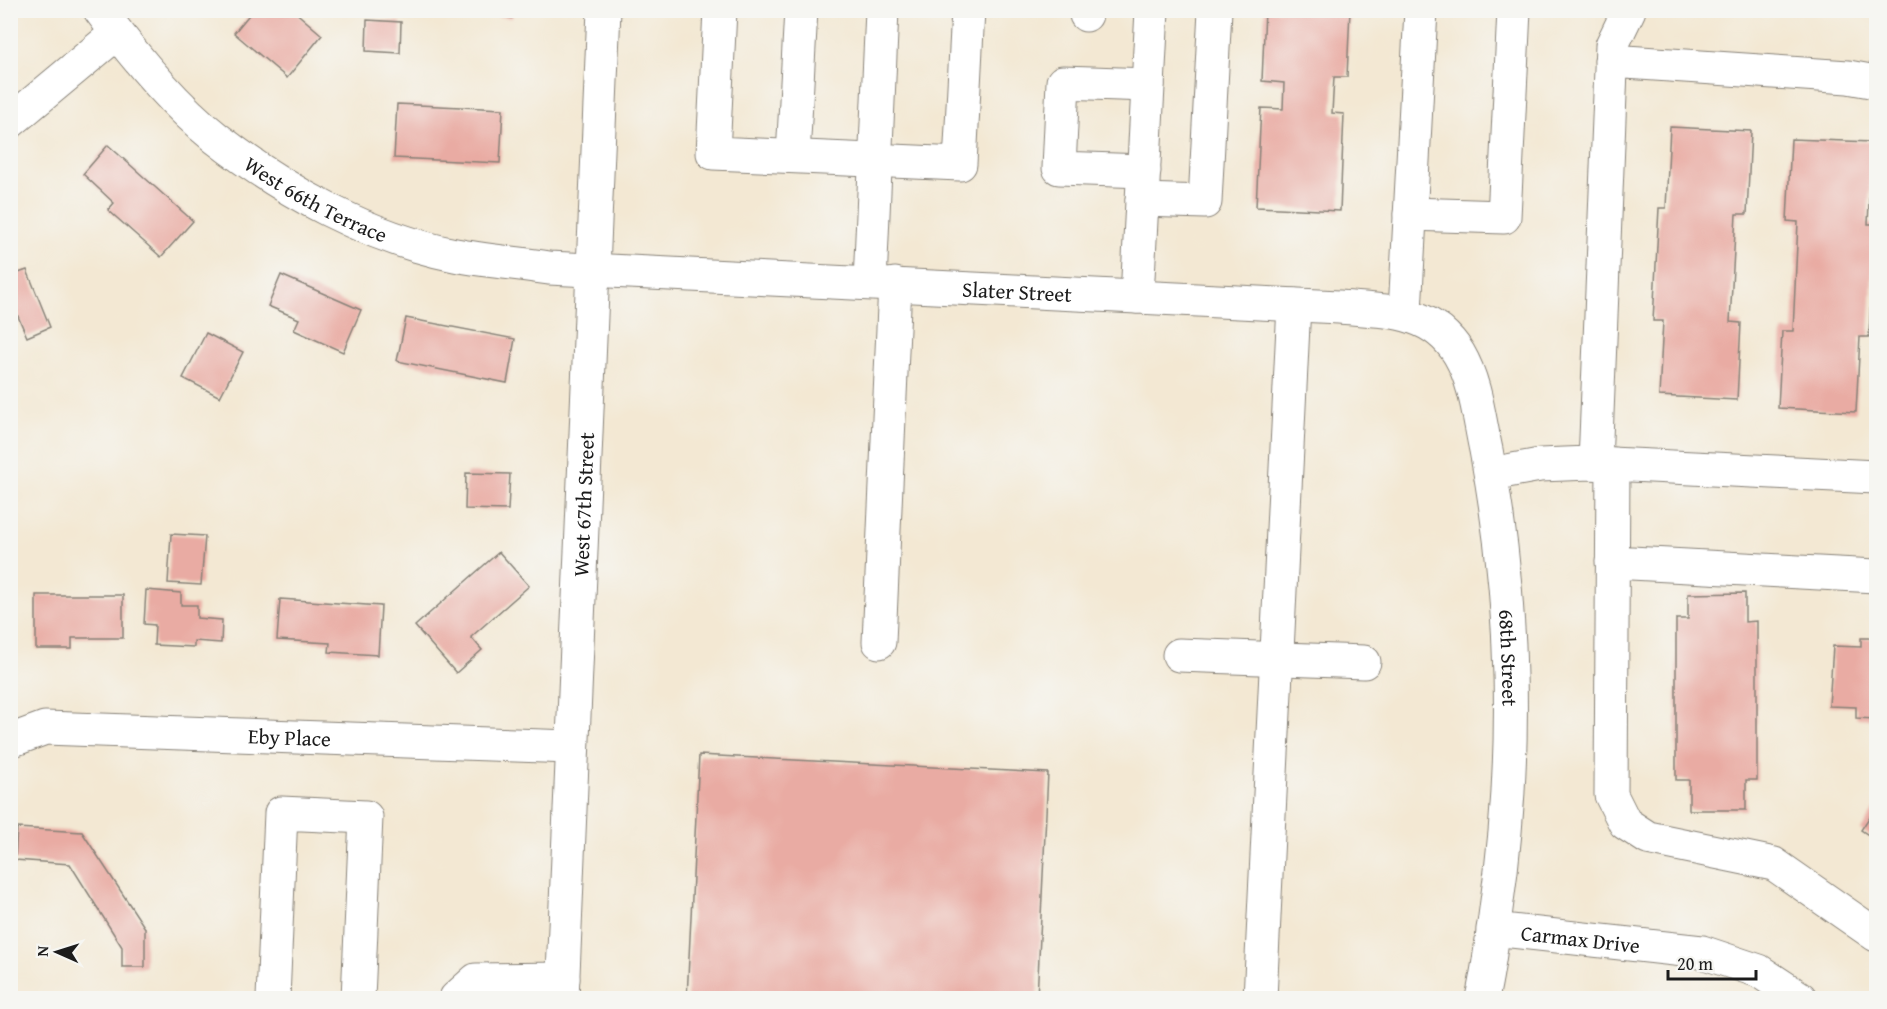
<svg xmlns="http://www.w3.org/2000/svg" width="1887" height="1009" font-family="'Gentium Book Plus',serif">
<rect width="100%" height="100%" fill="#f6f6f2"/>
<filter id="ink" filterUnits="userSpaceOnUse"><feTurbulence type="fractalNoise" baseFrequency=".0167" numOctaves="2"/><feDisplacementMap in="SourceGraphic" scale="12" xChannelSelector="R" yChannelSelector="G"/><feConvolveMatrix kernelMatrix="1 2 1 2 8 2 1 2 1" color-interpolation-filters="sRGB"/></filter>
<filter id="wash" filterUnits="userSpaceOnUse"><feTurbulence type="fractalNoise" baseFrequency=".008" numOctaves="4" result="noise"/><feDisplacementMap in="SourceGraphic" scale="24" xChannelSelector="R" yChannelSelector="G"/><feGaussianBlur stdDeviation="1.35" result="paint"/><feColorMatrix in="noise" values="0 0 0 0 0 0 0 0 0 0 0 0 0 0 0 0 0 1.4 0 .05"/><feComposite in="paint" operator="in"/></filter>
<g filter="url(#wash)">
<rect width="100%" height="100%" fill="#f3e8d3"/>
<g id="blocks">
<g fill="#e9aba3">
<polygon points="253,10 293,10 322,35 287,78 234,33"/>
<polygon points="450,10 513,10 512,18"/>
<polygon points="1265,10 1350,10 1347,77 1334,77 1332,113 1344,114 1340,211 1256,207 1261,108 1283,109 1284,83 1262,81"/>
<polygon points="1845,10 1876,10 1876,16 1845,14"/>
<polygon points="367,20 401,22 400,53 366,51"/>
<polygon points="397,104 503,109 500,163 394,158"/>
<polygon points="1670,127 1751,131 1747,214 1736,214 1730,322 1741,323 1737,400 1659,396 1663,321 1653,321 1659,208 1666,208"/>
<polygon points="1791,139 1872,142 1868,224 1875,224 1869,337 1860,337 1856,412 1778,408 1782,331 1793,331 1798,222 1787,221"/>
<polygon points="108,145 193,221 161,257 108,210 114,203 83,174"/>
<polygon points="27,270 50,327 27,337 17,314 10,317 10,276"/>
<polygon points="281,275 361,310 343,352 294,330 299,319 268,306"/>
<polygon points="406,318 515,339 507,383 397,361"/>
<polygon points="206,333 243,352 220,397 183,378"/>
<polygon points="466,473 510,474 508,510 465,509"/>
<polygon points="171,534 205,536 201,585 168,583"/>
<polygon points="499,552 529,586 471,637 482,650 456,673 415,626"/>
<polygon points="146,590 181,593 181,605 197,605 197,618 222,620 221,643 194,641 194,647 154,645 155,625 144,624"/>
<polygon points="1745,593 1745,622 1757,621 1757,780 1746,780 1746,810 1689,810 1689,780 1676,780 1676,619 1688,619 1688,594"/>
<polygon points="36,595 123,595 123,638 72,638 72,649 36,649"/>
<polygon points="280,599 381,606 378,655 329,652 330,643 277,640"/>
<polygon points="1861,638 1876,638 1876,719 1856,718 1856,707 1829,706 1833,646 1861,647"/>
<polygon points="699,755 1048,773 1037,998 687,998"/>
<polygon points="1876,807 1876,840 1861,830"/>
<polygon points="17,828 82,832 145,928 145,967 122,967 122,947 70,864 15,860"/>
</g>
</g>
</g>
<g filter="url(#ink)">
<use href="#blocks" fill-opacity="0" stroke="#888278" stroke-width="1.5"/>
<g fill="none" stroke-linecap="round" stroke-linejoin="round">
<defs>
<g id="minor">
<path id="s1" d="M100,10C133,55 172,103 216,138C284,191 369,238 455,255C486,261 518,263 549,268L1339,307C1385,311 1432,309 1459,354C1476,383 1479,418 1486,450C1515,600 1518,758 1496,909C1492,939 1489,969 1482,998"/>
<polyline points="720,10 713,153 960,164 968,10"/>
<polyline points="1086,15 1086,10"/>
<polyline points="1611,61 1848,77 1876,82"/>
<polyline points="10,122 117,33"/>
<polyline points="793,156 801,10"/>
<polyline points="1144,171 1059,168 1063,82 1148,85"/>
<polyline points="1142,200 1205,202 1215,10"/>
<polyline points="1410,214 1504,217 1514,10"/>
<polyline points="870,283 882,10"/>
<polyline points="1137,297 1152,10"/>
<polyline points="1405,312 1421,10"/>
<polyline points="1595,463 1612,45 1629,10"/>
<polyline points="1613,464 1611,795 1625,823 1648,838 1774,864 1876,935"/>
<polyline points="1491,474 1540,465 1590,463 1876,477"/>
<polyline points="1612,562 1876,576"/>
<polyline points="879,642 895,284"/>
<polyline points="1179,655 1364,662"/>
<path id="s2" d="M10,741L45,728L571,747"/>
<path id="s3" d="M1493,929L1702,952L1759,971L1800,998"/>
<polyline points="273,998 281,813 366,817 358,998"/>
<polyline points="456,998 476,980 563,979"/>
<path id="s4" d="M562,998L604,10"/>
<polyline points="1260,998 1294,305"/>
</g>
</defs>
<use href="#minor" stroke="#888278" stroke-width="35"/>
<use href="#minor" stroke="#fff" stroke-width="33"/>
</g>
</g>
<g text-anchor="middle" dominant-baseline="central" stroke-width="4.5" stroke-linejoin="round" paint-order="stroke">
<g font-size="21" fill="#1c1c1c" stroke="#f6f6f2">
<text stroke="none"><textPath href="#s1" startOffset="291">West 66th Terrace</textPath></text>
<text stroke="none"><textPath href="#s1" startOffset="1005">Slater Street</textPath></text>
<text stroke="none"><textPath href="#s4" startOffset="494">West 67th Street</textPath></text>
<text stroke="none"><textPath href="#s1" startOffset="1772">68th Street</textPath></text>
<text stroke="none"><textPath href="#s2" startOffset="282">Eby Place</textPath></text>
<text stroke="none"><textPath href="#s3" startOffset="88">Carmax Drive</textPath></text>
</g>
</g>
<rect width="1887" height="1009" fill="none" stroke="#f6f6f2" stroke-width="36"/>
<g transform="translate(57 952) rotate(273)" stroke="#f6f6f2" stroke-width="4.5" paint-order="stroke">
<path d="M0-4.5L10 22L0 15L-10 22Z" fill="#1c1c1c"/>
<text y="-9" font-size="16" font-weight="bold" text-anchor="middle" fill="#1c1c1c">N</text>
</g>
<path d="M1668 970v9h88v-9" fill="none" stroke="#1c1c1c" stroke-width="3"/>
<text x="1677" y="970" font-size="18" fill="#1c1c1c" stroke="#f6f6f2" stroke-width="4.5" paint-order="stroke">20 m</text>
</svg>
